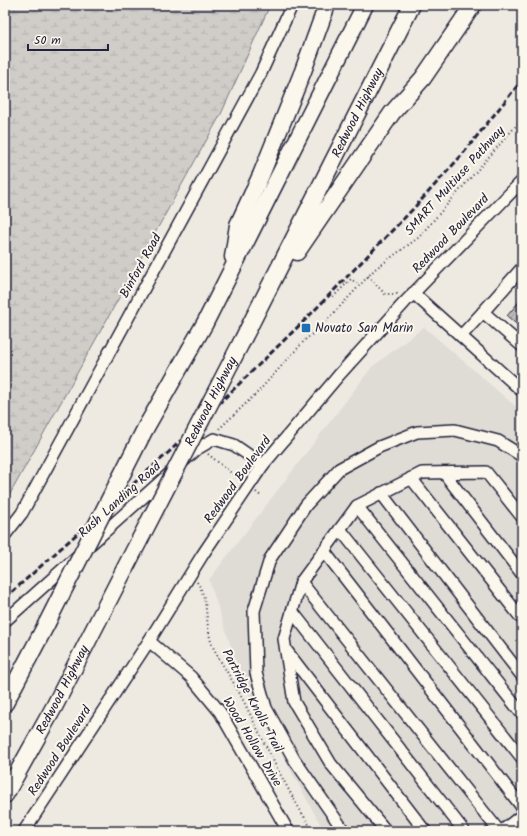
<svg xmlns="http://www.w3.org/2000/svg" width="527" height="836" font-family="Kalam,sans-serif">
<defs>
<pattern id="wetland-marsh" width="20" height="14" patternUnits="userSpaceOnUse"><rect width="20" height="14" fill="#d0cdc9"/><path d="M1 5h8M5 5V1M11 12h8M15 12V8" fill="none" stroke="#b2b0ae"/></pattern>
<pattern id="building-hatch" width="6" height="6" patternUnits="userSpaceOnUse"><rect width="6" height="6" fill="#bcb8b8"/><path d="M-1 1l2-2M0 6l6-6M5 7l2-2" fill="none" stroke="#a19e9f"/></pattern>
</defs>
<rect width="100%" height="100%" fill="#eeeae2"/>
<filter id="ink" filterUnits="userSpaceOnUse"><feTurbulence type="fractalNoise" baseFrequency=".025" numOctaves="2"/><feDisplacementMap in="SourceGraphic" scale="8" xChannelSelector="R" yChannelSelector="G"/><feConvolveMatrix kernelMatrix="1 2 1 2 8 2 1 2 1" color-interpolation-filters="sRGB"/></filter>
<g filter="url(#ink)">
<polygon fill="#dfdbd5" points="424,327 522,412 522,831 324,831 243,683 209,580 372,367"/>
<polygon fill="url(#wetland-marsh)" stroke="#797882" points="5,5 270,5 221,114 5,503"/>
<polygon fill="url(#building-hatch)" stroke="#22223b" points="522,298 522,329 507,316"/>
<g fill="none" stroke-linecap="round" stroke-linejoin="round">
<defs>
<g id="minor">
<polyline points="413,293 461,336"/>
<polyline points="483,312 522,268"/>
<polyline points="522,346 483,312 461,336 522,391"/>
<polyline points="444,473 522,574"/>
<polyline points="411,478 522,619"/>
<polyline points="381,493 522,676"/>
<polyline points="357,506 522,714"/>
<polyline points="340,529 522,758"/>
<polyline points="5,535 22,513 261,73 292,5"/>
<polyline points="324,551 522,807"/>
<polyline points="301,582 499,831"/>
<polyline points="292,611 464,831"/>
<polyline points="5,621 197,449 214,439 234,445 263,465"/>
<polyline points="149,641 191,677 220,712 288,831"/>
<polyline points="286,650 425,831"/>
<polyline points="24,831 149,641 203,554 263,465 339,375 405,302 522,181"/>
<polyline points="344,831 294,759 266,708 256,673 254,611 270,559 306,505 339,469 379,447 417,432 455,430 498,441 522,456"/>
<polyline points="386,831 331,764 294,702 284,639 301,582 357,506 422,473 486,472 522,517"/>
<polyline points="502,831 522,815"/>
</g>
<g id="highway">
<polyline points="297,252 392,113 423,78 473,5"/>
<polyline points="233,257 238,225 261,175 303,71 327,5"/>
<path id="s1" d="M241,343L412,5"/>
<polyline points="145,429 205,323 365,5"/>
<polyline points="5,703 47,623"/>
<path id="s2" d="M5,795L54,707L139,541"/>
</g>
</defs>
<use href="#minor" stroke="#22223b" stroke-width="14"/>
<use href="#highway" stroke="#22223b" stroke-width="19"/>
<g stroke="#22223b" stroke-width="2" stroke-dasharray="1 3" stroke-linecap="butt">
<polyline points="368,276 385,294 397,294 398,295"/>
<polyline points="333,297 351,279 359,285"/>
<polyline points="219,429 257,393 306,339 319,329 375,269 418,238 522,119"/>
<polyline points="208,454 240,480"/>
<polyline points="256,492 262,497"/>
<path d="M197,582C210,601 204,626 213,647C221,663 231,678 240,694C263,740 285,787 313,831"/>
</g>
<use href="#minor" stroke="#fbf7ec" stroke-width="11"/>
<use href="#highway" stroke="#fbf7ec" stroke-width="16"/>
<polyline stroke="#22223b" stroke-width="3" stroke-dasharray="6 3" stroke-linecap="butt" points="5,598 169,452 308,317 414,208 461,156 522,80"/>
<defs>
<g id="highway-bridge">
<path id="s3" d="M139,541L241,343"/>
<polyline points="47,623 145,429"/>
</g>
</defs>
<use href="#highway-bridge" stroke="#22223b" stroke-width="19" stroke-linecap="butt"/>
<use href="#highway-bridge" stroke="#fbf7ec" stroke-width="16"/>
</g>
</g>
<rect fill="#1f6fb2" stroke="#fbf7ec" stroke-width="1.5" x="301" y="323" width="10" height="10" rx="2"/>
<g text-anchor="middle" dominant-baseline="central" stroke-width="4" stroke-linejoin="round" paint-order="stroke">
<g font-size="13" fill="#22223b" stroke="#fbf7ec">
<text stroke="none"><textPath href="#s1" startOffset="258">Redwood Highway</textPath></text>
<text transform="translate(455 181) rotate(-48)">SMART Multiuse Pathway</text>
<text transform="translate(451 234) rotate(-46)">Redwood Boulevard</text>
<text transform="translate(141 266) rotate(-61)">Binford Road</text>
<text stroke="none"><textPath href="#s3" startOffset="157">Redwood Highway</textPath></text>
<text transform="translate(238 480) rotate(-54)">Redwood Boulevard</text>
<text transform="translate(120 500) rotate(-42)">Rush Landing Road</text>
<text stroke="none"><textPath href="#s2" startOffset="120">Redwood Highway</textPath></text>
<text transform="translate(252 701) rotate(62)">Partridge Knolls Trail</text>
<text transform="translate(252 742) rotate(59)">Wood Hollow Drive</text>
<text transform="translate(60 751) rotate(-57)">Redwood Boulevard</text>
</g>
<g font-size="13" fill="#22223b" stroke="#fbf7ec" text-anchor="start">
<text x="315" y="328">Novato San Marin</text>
</g>
</g>
<rect width="527" height="836" fill="none" stroke="#fbf7ec" stroke-width="20"/>
<rect x="10" y="10" width="507" height="816" fill="none" stroke="#22223b" stroke-width="1.5" filter="url(#ink)"/>
<path d="M28 44v6h80v-6" fill="none" stroke="#22223b" stroke-width="2"/>
<text x="34" y="44" font-size="12" fill="#22223b" stroke="#fbf7ec" stroke-width="3" paint-order="stroke">50 m</text>
</svg>
